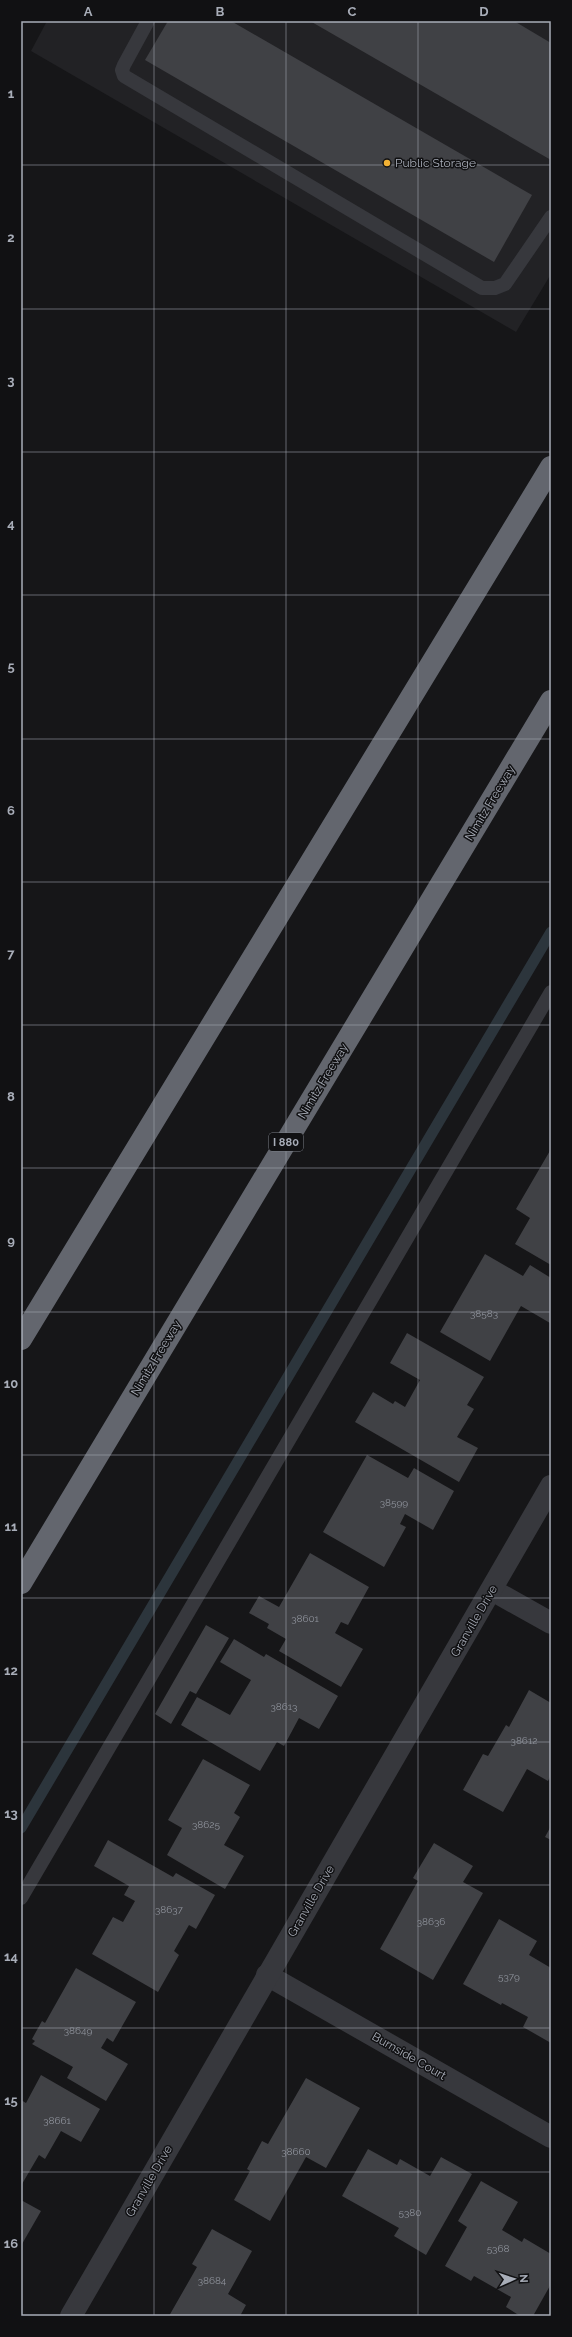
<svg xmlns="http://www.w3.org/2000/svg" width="572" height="2337" font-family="Raleway,sans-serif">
<rect width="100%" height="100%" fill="#161618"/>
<polygon fill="#222225" points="47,21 551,21 551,274 516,332 31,51"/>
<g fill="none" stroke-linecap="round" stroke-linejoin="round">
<polyline stroke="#2c353c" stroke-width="11" points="21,1828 551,932"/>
</g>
<g fill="#404145">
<polygon points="168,21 231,21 532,195 494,262 145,60"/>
<polygon points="310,21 514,21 551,43 551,160"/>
<polygon points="551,1149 551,1265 515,1244 530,1218 516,1209"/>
<polygon points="485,1254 523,1276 530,1265 551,1278 550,1323 521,1306 490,1361 440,1332"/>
<polygon points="407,1333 484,1377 467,1405 474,1409 457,1437 478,1448 459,1482 355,1422 373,1392 393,1404 395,1401 405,1407 420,1380 390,1363"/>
<polygon points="367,1455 408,1478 414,1468 454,1491 433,1530 405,1514 400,1524 406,1527 384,1567 323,1532"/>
<polygon points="310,1553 369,1587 348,1625 341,1622 335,1633 363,1649 341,1687 279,1651 286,1639 267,1628 269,1624 249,1613 259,1596 279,1607"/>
<polygon points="206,1625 229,1638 196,1694 190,1691 171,1724 155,1714"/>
<polygon points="234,1639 264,1657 266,1654 338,1696 319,1729 299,1718 284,1746 277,1742 260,1771 181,1725 197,1697 230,1715 251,1680 220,1662"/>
<polygon points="529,1690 551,1703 551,1775 548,1781 527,1769 503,1812 463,1790 483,1754 488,1756 506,1725 509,1727"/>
<polygon points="203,1759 250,1785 234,1813 240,1817 224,1845 244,1856 225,1889 167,1855 182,1828 168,1820"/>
<polygon points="551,1826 551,1840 545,1837"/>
<polygon points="108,1840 173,1877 176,1873 215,1895 196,1929 189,1925 174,1951 179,1955 158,1992 92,1954 113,1917 123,1922 135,1901 124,1895 129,1886 94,1866"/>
<polygon points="434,1843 473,1866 463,1882 483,1893 433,1980 380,1949 418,1881 413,1878"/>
<polygon points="499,1919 537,1941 529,1955 551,1968 551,2043 523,2027 528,2017 502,2003 501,2005 463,1984"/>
<polygon points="76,1968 136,2002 113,2042 107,2038 101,2048 128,2064 106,2101 67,2078 73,2067 32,2044 35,2041 32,2039 42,2021 45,2023"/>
<polygon points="41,2075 100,2109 81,2142 61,2131 45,2159 39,2155 22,2184 21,2100 26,2103"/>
<polygon points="306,2078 360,2108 326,2168 306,2157 270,2221 234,2200 250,2171 247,2169 262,2141 268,2144"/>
<polygon points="368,2149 397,2165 400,2159 430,2176 441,2157 472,2174 426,2255 394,2236 399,2228 342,2196"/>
<polygon points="481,2181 518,2202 502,2230 522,2242 524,2238 551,2254 551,2284 533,2316 520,2316 506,2307 511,2297 474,2276 471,2281 445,2266 467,2227 458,2221"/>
<polygon points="21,2200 41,2211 22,2244 21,2244"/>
<polygon points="212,2229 252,2251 228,2294 246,2305 240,2316 169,2316 197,2267 192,2264"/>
</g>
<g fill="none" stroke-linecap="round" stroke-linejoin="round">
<g stroke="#37383d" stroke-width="14">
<polyline points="148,21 124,65 122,70 124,76 482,288 495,288 505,284 551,217"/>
<polyline points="21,1898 551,992"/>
</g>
<g stroke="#37383d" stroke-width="22">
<polyline points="492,1590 551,1623"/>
<polyline points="267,1975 551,2137"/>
<polyline points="71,2316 551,1486"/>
</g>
<g stroke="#63666e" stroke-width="22">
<polyline points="21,1339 551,467"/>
<polyline points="21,1583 551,701"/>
</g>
</g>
<path fill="none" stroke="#a8adb8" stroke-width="1" stroke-opacity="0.55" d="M154,21V2316M286,21V2316M418,21V2316M21,165H551M21,309H551M21,452H551M21,595H551M21,739H551M21,882H551M21,1025H551M21,1168H551M21,1312H551M21,1455H551M21,1598H551M21,1742H551M21,1885H551M21,2028H551M21,2172H551"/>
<circle fill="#f2b134" stroke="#111113" stroke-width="1.5" cx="387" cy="163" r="4"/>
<g text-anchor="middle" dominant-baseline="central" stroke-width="3" stroke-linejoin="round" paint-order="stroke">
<g font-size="10" fill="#8e929b">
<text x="484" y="1313">38583</text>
<text x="394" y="1502">38599</text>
<text x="305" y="1618">38601</text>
<text x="284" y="1706">38613</text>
<text x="524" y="1740">38612</text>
<text x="206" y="1824">38625</text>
<text x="169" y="1909">38637</text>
<text x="431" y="1921">38636</text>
<text x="509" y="1976">5379</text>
<text x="78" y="2030">38649</text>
<text x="57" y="2120">38661</text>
<text x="296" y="2151">38660</text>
<text x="410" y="2212">5380</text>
<text x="498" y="2248">5368</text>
<text x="212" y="2280">38684</text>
</g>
<rect fill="#111113" stroke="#7b7e86" stroke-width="1" x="269" y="1133" width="34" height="18" rx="3"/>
<g font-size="11" font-weight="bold" fill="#a8adb8">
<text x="286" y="1142">I 880</text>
</g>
<g font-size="12" fill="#a8adb8" stroke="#111113" text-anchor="start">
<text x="395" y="163">Public Storage</text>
</g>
<g font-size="12" fill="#a8adb8" stroke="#111113">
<text transform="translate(490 803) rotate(-59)">Nimitz Freeway</text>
<text transform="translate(323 1081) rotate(-59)">Nimitz Freeway</text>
<text transform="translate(156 1358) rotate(-59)">Nimitz Freeway</text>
<text transform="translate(474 1621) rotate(-60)">Granville Drive</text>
<text transform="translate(311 1901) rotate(-60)">Granville Drive</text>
<text transform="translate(409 2056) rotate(30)">Burnside Court</text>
<text transform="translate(149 2181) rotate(-60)">Granville Drive</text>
</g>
</g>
<rect width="572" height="2337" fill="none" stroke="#111113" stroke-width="44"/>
<g transform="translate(514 2279) rotate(87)" stroke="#111113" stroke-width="3" paint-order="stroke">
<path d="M0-3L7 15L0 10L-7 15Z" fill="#a8adb8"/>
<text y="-6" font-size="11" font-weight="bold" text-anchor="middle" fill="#a8adb8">N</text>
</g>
<rect x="22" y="22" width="528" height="2293" fill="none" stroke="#a8adb8" stroke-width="1.5"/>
<g font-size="13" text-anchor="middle" font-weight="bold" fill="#a8adb8">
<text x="88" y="16">A</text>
<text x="220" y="16">B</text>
<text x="352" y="16">C</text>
<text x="484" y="16">D</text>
<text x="11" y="98">1</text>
<text x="11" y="242">2</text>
<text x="11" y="385">3</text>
<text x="11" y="528">4</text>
<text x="11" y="671">5</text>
<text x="11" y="815">6</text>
<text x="11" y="958">7</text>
<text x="11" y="1101">8</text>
<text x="11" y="1245">9</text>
<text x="11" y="1388">10</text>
<text x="11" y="1531">11</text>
<text x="11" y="1675">12</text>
<text x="11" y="1818">13</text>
<text x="11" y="1961">14</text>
<text x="11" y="2105">15</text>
<text x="11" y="2248">16</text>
</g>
</svg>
